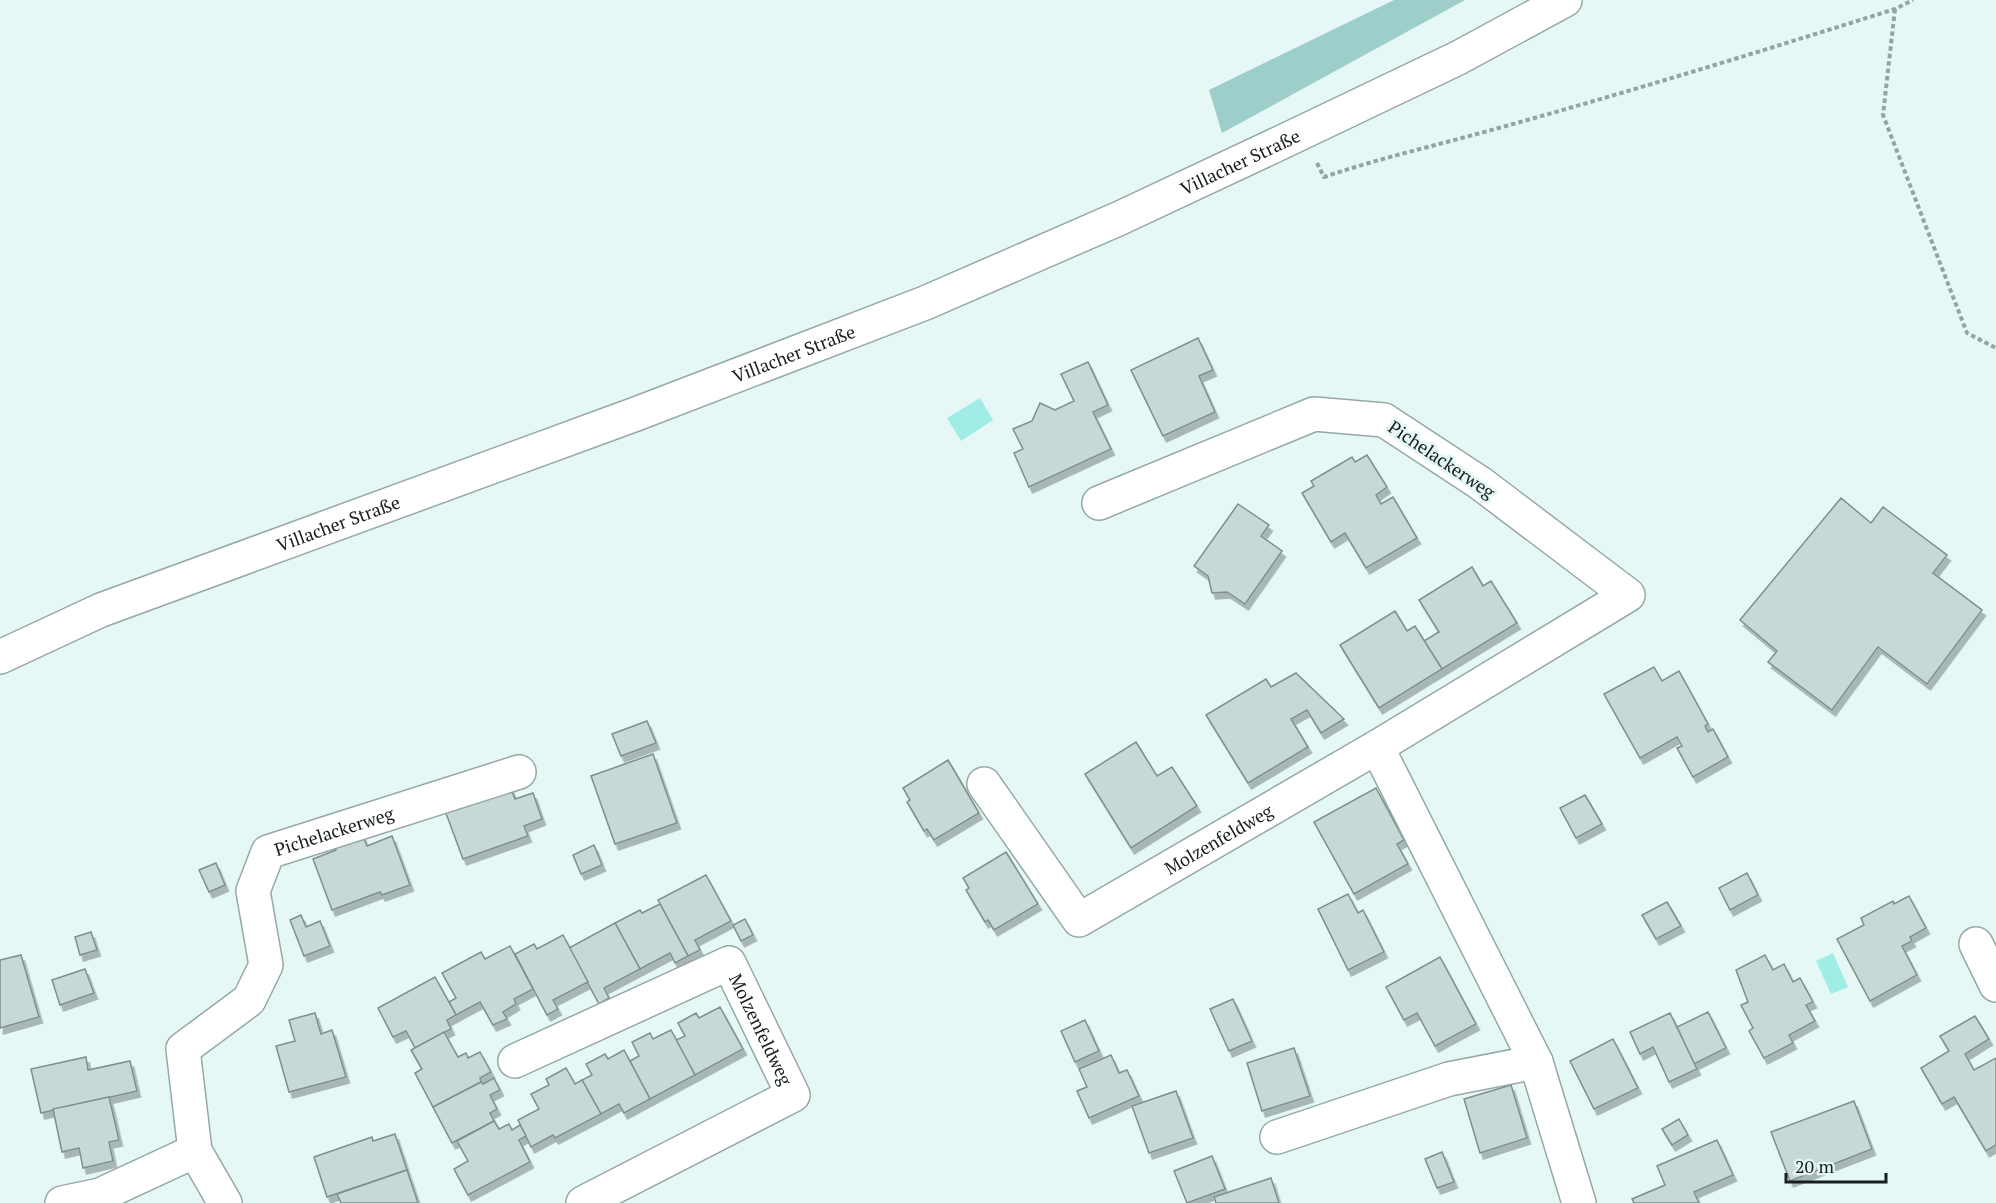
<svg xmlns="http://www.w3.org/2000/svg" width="1996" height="1203" font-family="'PT Serif',serif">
<defs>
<filter id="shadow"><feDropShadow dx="3.5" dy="6" stdDeviation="0" flood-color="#0004"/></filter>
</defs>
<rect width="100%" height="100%" fill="#e5f8f6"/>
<polygon fill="#9ecec9" points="1394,0 1465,0 1222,133 1209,90"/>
<g fill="#a0ede7">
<polygon points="980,398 993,420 961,441 947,418"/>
<polygon points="1833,953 1848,987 1831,994 1816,961"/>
</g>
<g fill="#c6d9d7" stroke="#7e8f8d" stroke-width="1.5" filter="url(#shadow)">
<polygon points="1198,338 1213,370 1199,376 1215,412 1163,436 1131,370"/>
<polygon points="1088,362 1108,405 1093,412 1111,449 1029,487 1014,453 1023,449 1013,429 1032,421 1040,403 1055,410 1074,401 1061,374"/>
<polygon points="1367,455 1387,487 1376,495 1381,504 1393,497 1417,538 1366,568 1345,533 1331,542 1302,493 1314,486 1311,481 1352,457 1355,462"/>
<polygon points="1841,498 1871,523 1883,507 1947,555 1933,573 1982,610 1927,684 1878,647 1832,710 1768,662 1777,651 1740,620"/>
<polygon points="1238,504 1269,525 1261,536 1282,551 1245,604 1227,592 1212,593 1208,576 1194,566"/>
<polygon points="1472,567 1483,586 1491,581 1517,623 1442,669 1424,641 1439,632 1419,600"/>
<polygon points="1395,611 1407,631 1415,626 1442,669 1379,708 1340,645"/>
<polygon points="1654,667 1662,681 1679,671 1708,724 1705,726 1708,732 1713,729 1728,757 1693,777 1677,748 1682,746 1677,737 1640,758 1604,694"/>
<polygon points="1296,673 1344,719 1321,733 1307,710 1291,719 1308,747 1248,783 1206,715 1266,679 1271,687"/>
<polygon points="647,721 656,743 621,756 612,734"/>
<polygon points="1136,742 1157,776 1172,767 1197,806 1131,848 1085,774"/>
<polygon points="653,754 677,823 615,844 591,776"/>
<polygon points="948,760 979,813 934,840 927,829 924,831 907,802 910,800 903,788"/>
<polygon points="509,784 515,799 533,793 542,819 524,826 528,836 463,859 444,808"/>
<polygon points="1376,788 1404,840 1397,844 1408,864 1354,894 1314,822"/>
<polygon points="1585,795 1602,824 1576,838 1560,808"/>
<polygon points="362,834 367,846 392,836 410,885 382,895 380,892 332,910 313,859 336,850 334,844"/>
<polygon points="594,845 602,865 581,874 573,855"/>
<polygon points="1006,852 1038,904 994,930 988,920 985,922 966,890 969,888 963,878"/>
<polygon points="216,863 225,885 209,892 199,870"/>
<polygon points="1747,873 1758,895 1730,910 1719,888"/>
<polygon points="706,875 731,921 695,940 700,950 688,956 658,900"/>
<polygon points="1348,894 1358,913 1363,910 1384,952 1348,970 1318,909"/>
<polygon points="1909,896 1926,928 1910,937 1912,941 1902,946 1917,975 1870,1001 1837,939 1864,925 1861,918 1893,901 1894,904"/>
<polygon points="1667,902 1681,926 1656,939 1642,915"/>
<polygon points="660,904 688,956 675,963 670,953 640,969 615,923 640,910 642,913"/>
<polygon points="301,915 306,927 320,921 330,946 304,956 290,920"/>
<polygon points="745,919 753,935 741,941 733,925"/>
<polygon points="615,923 640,969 604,988 609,998 599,1004 569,948"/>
<polygon points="91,932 97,950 80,955 75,937"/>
<polygon points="563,935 588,982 553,1000 558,1009 547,1015 515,954 534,944 537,949"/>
<polygon points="510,946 533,989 514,999 516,1004 503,1012 507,1019 493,1025 480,1002 456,1015 449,1002 456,998 442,973 481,952 485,959"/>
<polygon points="21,955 39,1017 0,1028 0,960"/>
<polygon points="1765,955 1773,970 1784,964 1793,982 1800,978 1813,1002 1806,1005 1815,1021 1789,1035 1793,1043 1764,1058 1749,1031 1753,1028 1741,1005 1748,1002 1736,970"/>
<polygon points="1440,957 1476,1024 1435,1046 1417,1013 1404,1020 1386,987"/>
<polygon points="85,969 94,993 60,1005 52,980"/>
<polygon points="435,977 456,1015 447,1020 451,1029 415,1048 406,1031 393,1037 378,1008"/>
<polygon points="1233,999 1252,1041 1229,1051 1210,1009"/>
<polygon points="720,1007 743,1049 695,1075 676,1040 685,1036 678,1023 696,1013 699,1018"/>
<polygon points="1708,1012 1726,1048 1694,1064 1677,1027"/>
<polygon points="315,1013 321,1034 332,1030 346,1077 289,1092 276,1046 295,1041 289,1020"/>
<polygon points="1670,1013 1697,1069 1669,1082 1653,1047 1640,1054 1630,1032"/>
<polygon points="1975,1016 1989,1039 1965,1054 1974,1070 1996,1058 1996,1145 1986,1151 1954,1097 1942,1104 1921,1068 1949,1051 1940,1036"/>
<polygon points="1085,1020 1099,1051 1075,1062 1061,1031"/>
<polygon points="671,1030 695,1075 650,1099 630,1061 639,1056 632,1042 650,1033 653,1039"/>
<polygon points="444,1032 458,1057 466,1053 468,1058 480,1052 491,1072 480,1078 481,1082 433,1107 415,1073 422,1069 411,1050"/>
<polygon points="1613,1039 1638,1088 1594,1109 1570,1061"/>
<polygon points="1294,1048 1310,1096 1262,1111 1247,1063"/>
<polygon points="624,1050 650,1099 624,1113 619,1104 601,1114 582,1080 592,1075 586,1064 605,1054 608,1059"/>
<polygon points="1111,1055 1119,1073 1127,1070 1139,1096 1089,1118 1077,1091 1087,1087 1079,1069"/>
<polygon points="86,1057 88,1070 130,1061 137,1091 41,1113 31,1069"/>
<polygon points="566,1068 575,1084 582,1080 601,1114 555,1138 553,1135 531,1147 518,1120 539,1109 531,1094 549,1085 546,1079"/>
<polygon points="494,1078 500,1090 490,1095 497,1109 490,1113 494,1121 452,1143 433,1107 481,1082 483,1084"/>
<polygon points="1511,1085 1527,1138 1480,1153 1464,1099"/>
<polygon points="1176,1091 1193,1138 1149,1153 1132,1106"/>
<polygon points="109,1097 119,1140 109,1142 113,1161 83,1168 79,1148 62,1152 53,1109"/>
<polygon points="1854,1101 1872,1149 1790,1181 1771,1132"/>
<polygon points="1679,1119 1688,1135 1672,1145 1662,1129"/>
<polygon points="494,1121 499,1129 509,1124 512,1130 520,1125 526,1136 519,1140 530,1162 468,1195 454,1169 468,1161 457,1141"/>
<polygon points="395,1134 407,1170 327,1197 314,1157 372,1137 373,1141"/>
<polygon points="1717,1140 1733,1175 1694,1192 1699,1203 1634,1203 1632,1199 1665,1185 1657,1166"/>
<polygon points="1442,1152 1454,1182 1437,1188 1425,1159"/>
<polygon points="1212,1156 1225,1189 1187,1203 1174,1171"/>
<polygon points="407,1170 418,1203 341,1203 337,1194"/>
<polygon points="1271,1178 1279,1203 1216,1203 1214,1197"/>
</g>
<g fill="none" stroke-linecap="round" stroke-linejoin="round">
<defs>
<g id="minor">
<polyline points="1377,747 1536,1062 1579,1203"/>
<path id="s1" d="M984,784L1079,920L1377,747L1628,595L1480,483L1384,420L1314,414L1099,503"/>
<polyline points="1976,944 1996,985"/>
<path id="s2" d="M515,1061L729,963L793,1095L583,1203"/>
<polyline points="1277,1137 1449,1079 1536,1062"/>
<polyline points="62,1203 100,1195 195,1151"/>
<path id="s3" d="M225,1203L195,1151L183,1049L249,1000L266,965L253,891L268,852L519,772"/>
</g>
<g id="primary">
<path id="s4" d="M0,657L101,610L636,414L925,303L1118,219L1280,143L1458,58L1565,0"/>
</g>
</defs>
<use href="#minor" stroke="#96a8a6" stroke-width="36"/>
<use href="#primary" stroke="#96a8a6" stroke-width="36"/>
<g stroke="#95a4a2" stroke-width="4" stroke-dasharray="4.5 3" stroke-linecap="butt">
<polyline points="1895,9 1883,115 1967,333 1996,348"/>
<path d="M1317,163L1324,177C1380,158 1438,145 1495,129C1629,92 1762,51 1895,9L1913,0"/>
</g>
<use href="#minor" stroke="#fff" stroke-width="33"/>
<use href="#primary" stroke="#fff" stroke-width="33"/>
</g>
<g text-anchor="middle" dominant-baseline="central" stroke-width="6" stroke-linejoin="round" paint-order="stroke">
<g font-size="18" fill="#171e1d" stroke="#e5f8f6">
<text stroke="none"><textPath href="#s4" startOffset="1336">Villacher Straße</textPath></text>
<text stroke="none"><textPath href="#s4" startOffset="850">Villacher Straße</textPath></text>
<text transform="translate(1442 459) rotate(34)">Pichelackerweg</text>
<text stroke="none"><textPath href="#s4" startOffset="364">Villacher Straße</textPath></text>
<text stroke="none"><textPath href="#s3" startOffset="470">Pichelackerweg</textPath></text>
<text stroke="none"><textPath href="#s1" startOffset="327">Molzenfeldweg</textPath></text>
<text stroke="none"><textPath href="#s2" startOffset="309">Molzenfeldweg</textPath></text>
</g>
</g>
<path d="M1786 1173v9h100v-9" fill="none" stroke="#171e1d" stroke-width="3"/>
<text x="1795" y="1173" font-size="18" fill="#171e1d" stroke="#e5f8f6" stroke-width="4.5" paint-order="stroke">20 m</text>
</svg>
